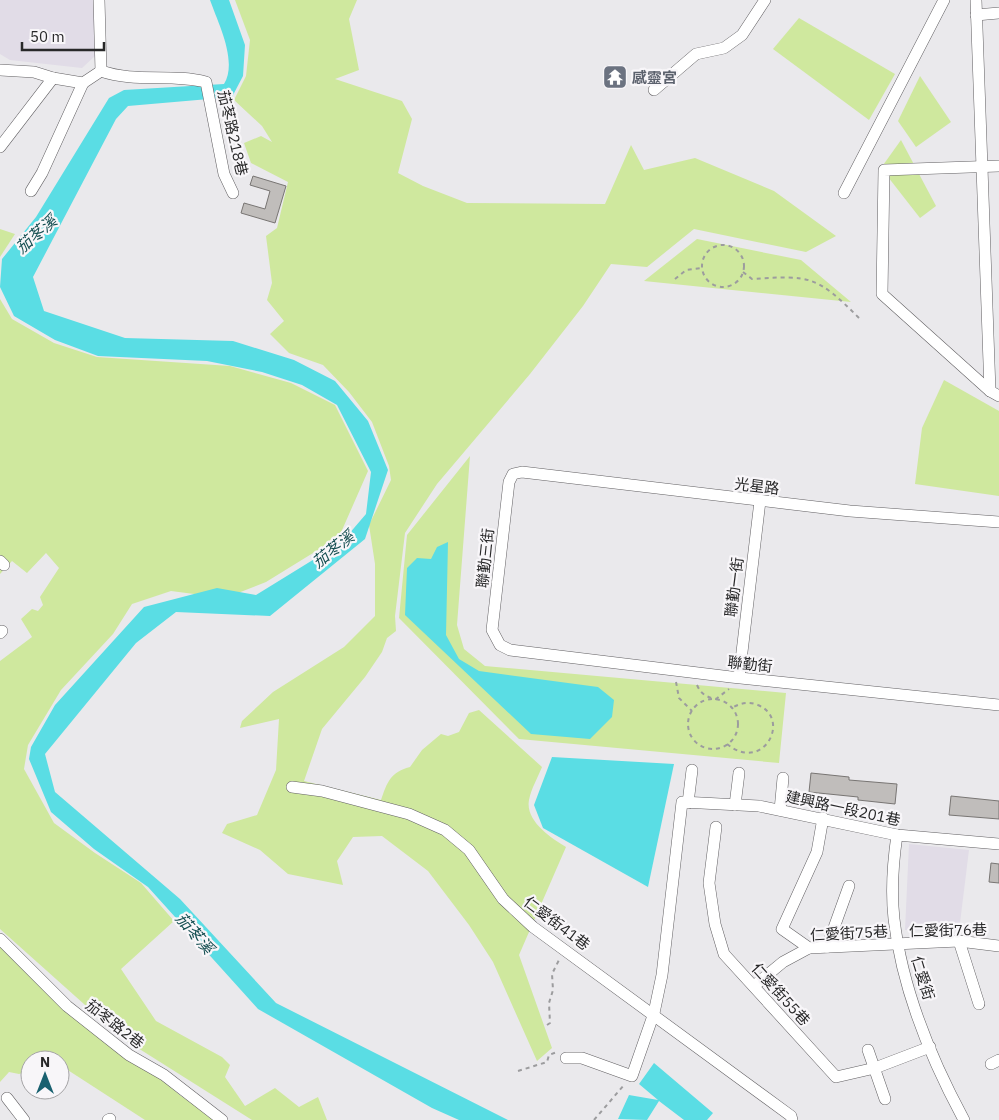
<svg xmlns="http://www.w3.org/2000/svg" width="999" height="1120" font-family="'IBM Plex Sans','Noto Sans TC',sans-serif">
<rect width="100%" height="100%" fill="#eae9ec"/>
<g fill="#e1dce7">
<polygon points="0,0 94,0 96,55 82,68 10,60 0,54"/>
<polygon points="909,844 969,850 959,931 905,930"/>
</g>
<g fill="#cfe89e">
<path d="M235,0H357L349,19L359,70L335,79L402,101L412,119L398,173L423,186L467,203L605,204L631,145L644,170L695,158L774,191L836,236L806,252L694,229L647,267L611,264L583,306L530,374L437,484L405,533L395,616L396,631L387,638L382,652L365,677L322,729L304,781L381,800C387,783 390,772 410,767L422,750L441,734L448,736L459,732L469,713L479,710L542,767C538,777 531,789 529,800C525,821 551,838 566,847L519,955L552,1048L537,1061L493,962L469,925L428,871L382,836L353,837L337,861L343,885L288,874L260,850L222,833L227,824L257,815L276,770L279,719L240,728L242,721L273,692L344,647L375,616V564L369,525L391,480L389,466L372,422L349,392L323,365L289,353L270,334L284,321L267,300L272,283L266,236L277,228L288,182L251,163L244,143L261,136L272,142L262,126L234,100L246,76L250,40Z"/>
<polygon points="799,18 895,74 869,120 773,49"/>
<polygon points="920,76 951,122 916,147 898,121"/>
<polygon points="901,140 936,206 920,218 881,168"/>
<polygon points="0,229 15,234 0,257"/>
<polygon points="697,239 801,260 851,302 644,281"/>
<polygon points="0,299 12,319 54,343 97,357 230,366 291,383 335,405 368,471 339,537 266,582 225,598 171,591 132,604 113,634 61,690 28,745 24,769 54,823 95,853 141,883 174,921 121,969 156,1021 222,1057 230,1065 225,1077 245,1106 275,1088 299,1107 318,1097 327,1120 252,1120 122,1038 0,929 0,661 32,637 21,619 32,609 38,611 43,605 40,597 59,568 46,553 27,573 12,561 0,574"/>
<polygon points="944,380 999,411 999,496 915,484 922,428"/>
<polygon points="470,456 457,625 464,649 485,666 786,693 779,763 519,739 399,618 407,535"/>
<polygon points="0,943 181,1096 216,1120 145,1120 60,1065 60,1060 30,1060 30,1071 19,1074 9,1072 0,1082"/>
</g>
<g fill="#5adde4">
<path d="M210,0H229L245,45L243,76L232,97L128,106L116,119L33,277L44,311L125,338L233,341L294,360L335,381L368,421L388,470L365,539L270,616L176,612L136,643L45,754L55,792L180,899L276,1003L508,1120H459L432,1108L258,1009L148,887L94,849L51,812L29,759L31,747L55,705L144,607L217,588L256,595L342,542L366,514L371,472L337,405L302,385L262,372L207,361L98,356L55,340L14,316L0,287L2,259L36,217L109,98L124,90L224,84C238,61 218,23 210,0Z"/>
<polygon points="448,542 446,635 459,659 479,671 598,687 614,700 612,717 590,739 531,734 405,615 407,568 417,558 431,559 437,547"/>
<polygon points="552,757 674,764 648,887 543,828 534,805"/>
<polygon points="654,1063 713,1113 707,1120 684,1120 659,1101 647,1120 618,1119 629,1095 658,1100 639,1084"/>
</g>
<g fill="#c0bdbb" stroke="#787573">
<polygon points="253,176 286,186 275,223 241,213 244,203 265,209 270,191 250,185"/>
<polygon points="811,773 849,777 849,780 897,784 895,804 858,800 858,797 809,792"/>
<polygon points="951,796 999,801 999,819 949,815"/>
<polygon points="991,863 999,864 999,883 989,882"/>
</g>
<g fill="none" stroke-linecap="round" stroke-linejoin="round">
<defs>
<g id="minor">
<polyline points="99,0 101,71"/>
<polyline points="976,0 990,391"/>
<polyline points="976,15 999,13"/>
<polyline points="0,70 34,72 53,78 83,83 101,71"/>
<path d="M101,71C135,83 171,73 206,82L224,174L233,193"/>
<polyline points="654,90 696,54 724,48 742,35 765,0"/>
<polyline points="0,147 53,78"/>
<polyline points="999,166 884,170 882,294 990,391 999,396"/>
<polyline points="31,191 42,173 83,83"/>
<polyline points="844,193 944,0"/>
<polyline points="999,522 850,511 522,472 513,474 509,482 492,630 500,645 510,650 731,677 999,705"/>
<polyline points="0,561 4,565"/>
<polyline points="0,633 2,631"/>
<polyline points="739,677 760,501"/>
<polyline points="292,787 322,791 409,814 445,830 469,850 503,899 533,927 791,1116 792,1120"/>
<polyline points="688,803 692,770"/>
<polyline points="735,805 739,773"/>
<polyline points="780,810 783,778"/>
<polyline points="716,827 709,883 715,924 724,954 836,1077 875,1068 930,1047"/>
<path d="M897,835C893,862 891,892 894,919C902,988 931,1059 964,1120"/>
<polyline points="0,939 67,1006 129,1055 164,1075 222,1120"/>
<polyline points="959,941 979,1004"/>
<polyline points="827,947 849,886"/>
<polyline points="809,948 782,929 817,852 823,818"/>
<polyline points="754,986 783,962 809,948 959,941 999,946"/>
<polyline points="868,1050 885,1099"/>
<polyline points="566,1058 582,1058 632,1076 654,1013 662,975 682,802 759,806 897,835 999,844"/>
<polyline points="991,1064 999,1060"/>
<polyline points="7,1098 24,1120"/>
<polyline points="108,1120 110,1119"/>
</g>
</defs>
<use href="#minor" stroke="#626063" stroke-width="12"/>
<g stroke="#9c9c9e" stroke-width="2" stroke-dasharray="4 4" stroke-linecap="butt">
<circle cx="723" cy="266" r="21"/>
<path d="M743,272L752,279C811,275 817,276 859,318"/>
<polyline points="675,279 686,270 702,268"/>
<polyline points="676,682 679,698 692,711"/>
<path d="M697,685C701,694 706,697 716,699L729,689"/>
<circle cx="713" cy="724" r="25"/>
<path d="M727,744C763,774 792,719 758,705C749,701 740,703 732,708"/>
<polyline points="547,1025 550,1023 549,1003 553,990 552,974 559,960"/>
<polyline points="518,1071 547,1062 549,1055 557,1052"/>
<polyline points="594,1120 624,1085"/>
</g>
<use href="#minor" stroke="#fff" stroke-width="11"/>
</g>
<defs>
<symbol id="temple-square" viewBox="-11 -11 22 22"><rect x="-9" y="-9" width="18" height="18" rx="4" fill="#6b7280" stroke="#f8f6f9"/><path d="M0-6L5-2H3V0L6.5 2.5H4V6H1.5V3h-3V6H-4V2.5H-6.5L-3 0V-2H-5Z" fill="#fff"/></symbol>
</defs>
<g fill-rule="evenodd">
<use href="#temple-square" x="601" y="63" width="28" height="28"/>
</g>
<g text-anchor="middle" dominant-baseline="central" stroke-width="4.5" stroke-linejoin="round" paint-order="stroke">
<g font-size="15" font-weight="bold" fill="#5b616d" stroke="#f8f6f9" text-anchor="start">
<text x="632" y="77">感靈宮</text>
</g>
<g font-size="15" fill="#282829" stroke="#f8f6f9">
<text transform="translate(233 133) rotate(77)">茄苳路218巷</text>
<text transform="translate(757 486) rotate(7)">光星路</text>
<text transform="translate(485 558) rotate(-84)">聯勤三街</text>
<text transform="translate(734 587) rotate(-83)">聯勤一街</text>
<text transform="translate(750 664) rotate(6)">聯勤街</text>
<text transform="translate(843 808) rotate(12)">建興路一段201巷</text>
<text transform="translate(557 923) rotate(37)">仁愛街41巷</text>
<text transform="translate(948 930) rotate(-1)">仁愛街76巷</text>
<text transform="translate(849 933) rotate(-3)">仁愛街75巷</text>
<text transform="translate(923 978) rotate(73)">仁愛街</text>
<text transform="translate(781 994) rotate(48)">仁愛街55巷</text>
<text transform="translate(115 1024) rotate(38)">茄苳路2巷</text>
</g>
<g font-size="16" font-style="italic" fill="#144e51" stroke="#f8f6f9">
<text transform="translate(36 234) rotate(-41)">茄苳溪</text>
<text transform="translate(333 549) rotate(-39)">茄苳溪</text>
<text transform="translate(195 933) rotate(49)">茄苳溪</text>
</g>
</g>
<g transform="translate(45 1075)"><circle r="24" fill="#f8f6f9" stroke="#a5a4a6"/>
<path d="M0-4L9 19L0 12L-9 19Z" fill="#196170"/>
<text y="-8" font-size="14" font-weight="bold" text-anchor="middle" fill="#282829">N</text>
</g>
<path d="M22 42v8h82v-8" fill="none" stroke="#282829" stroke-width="2.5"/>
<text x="30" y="42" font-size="15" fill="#282829" stroke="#f8f6f9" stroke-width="4" paint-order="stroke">50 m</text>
</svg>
